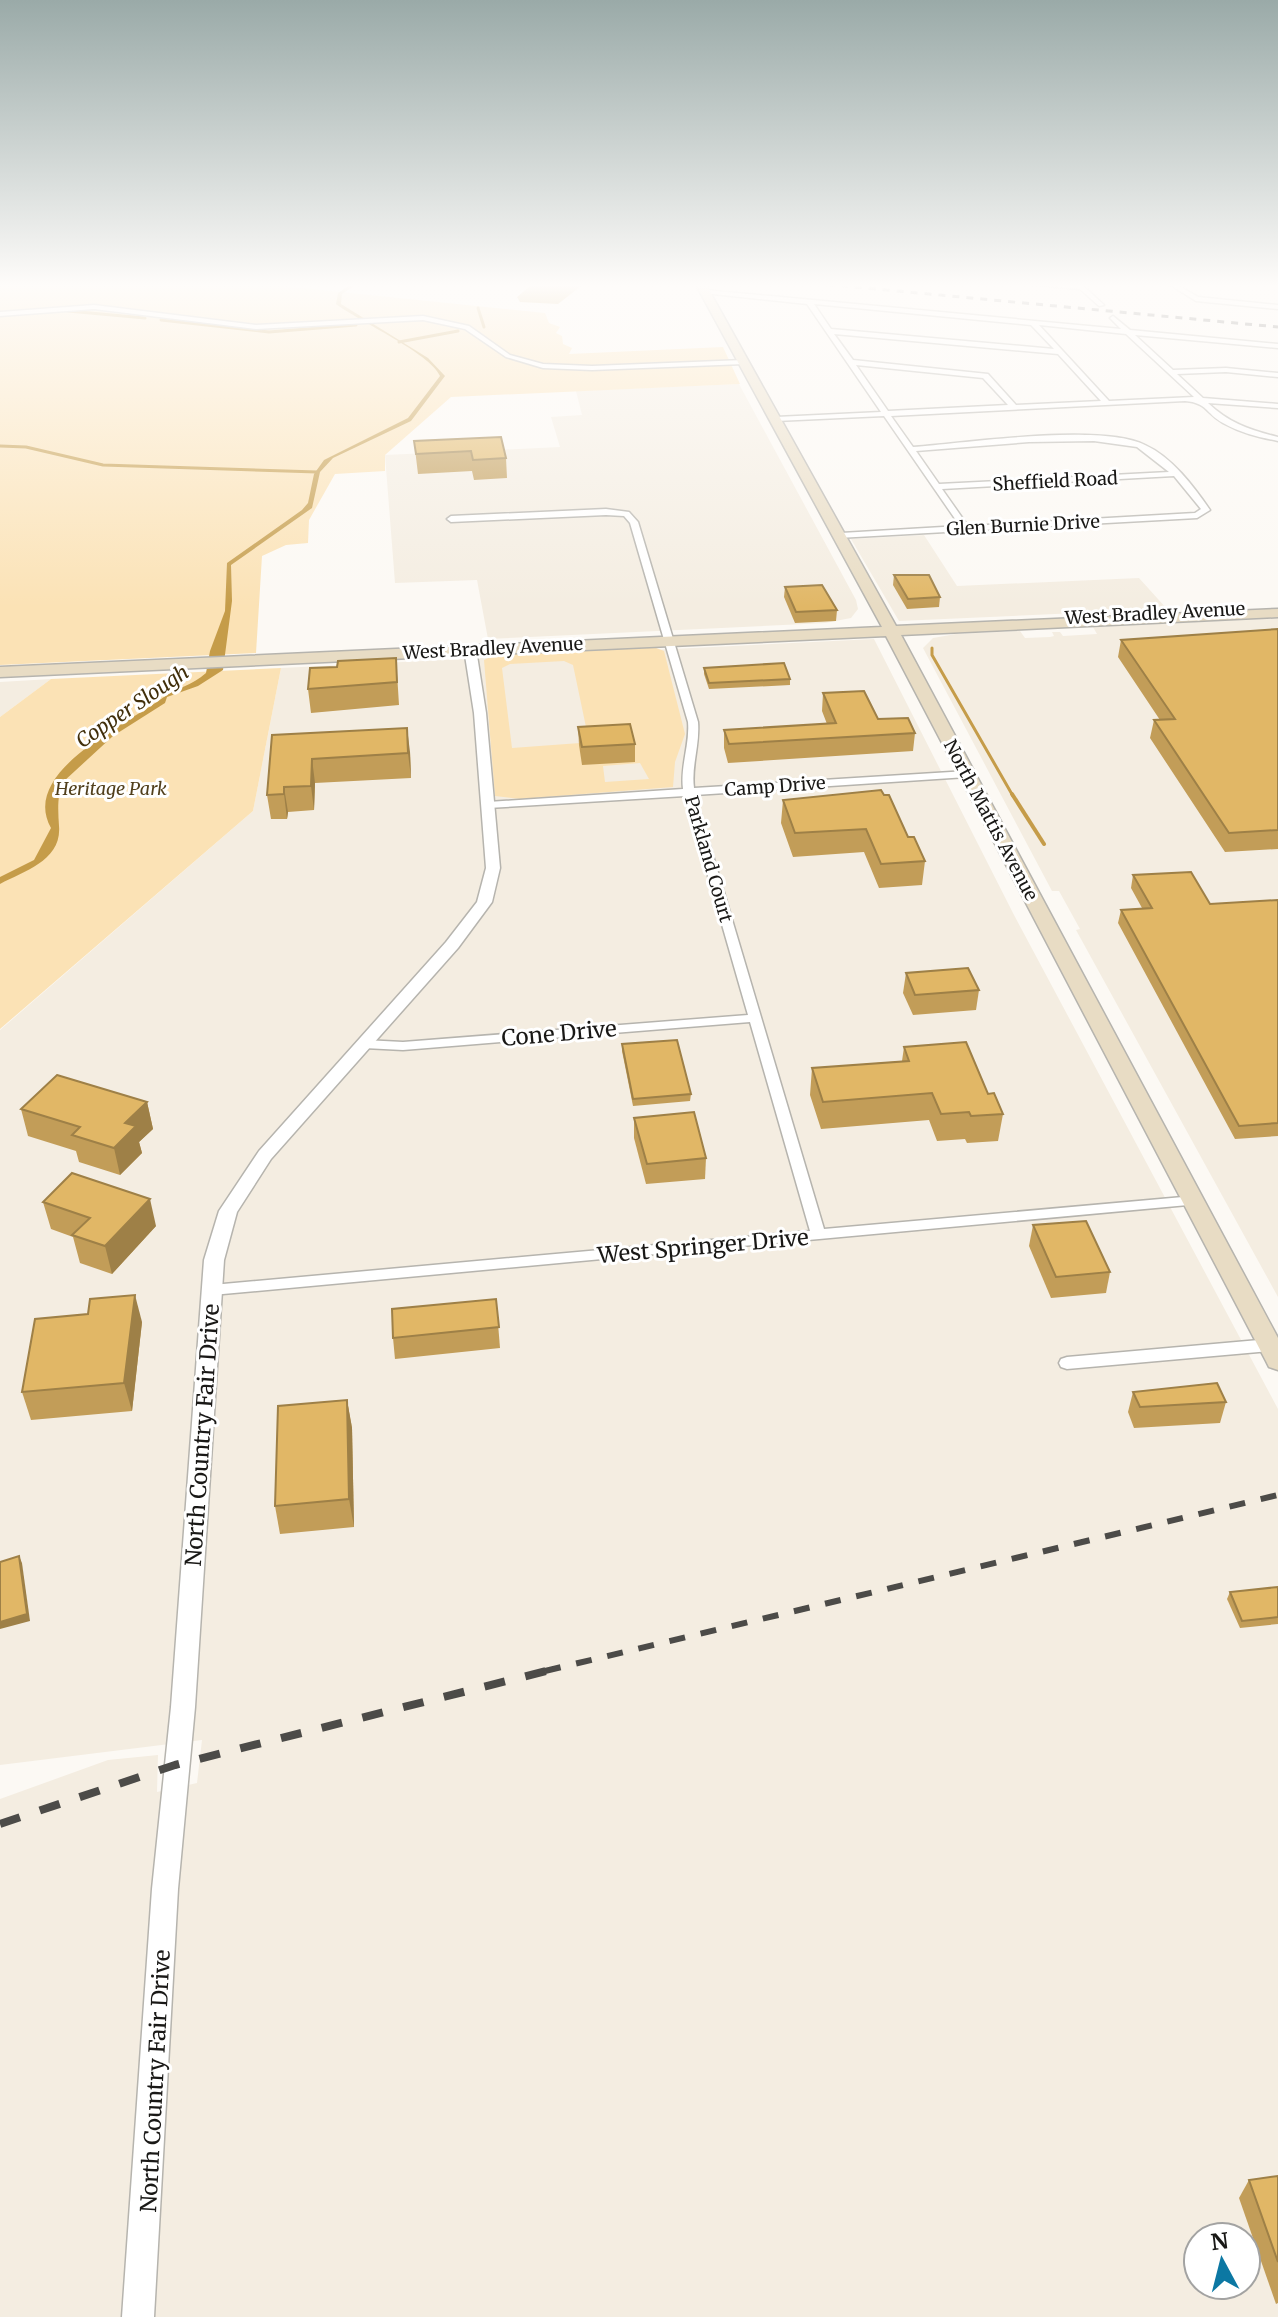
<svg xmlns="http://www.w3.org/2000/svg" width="1278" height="2317" font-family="Merriweather,serif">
<rect width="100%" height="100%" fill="#fcf9f4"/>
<g fill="#f4ede1" fill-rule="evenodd">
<polygon points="739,384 856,600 858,609 851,618 825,623 488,639 477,580 395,583 385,455 560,447 551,417 582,415 576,391"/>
<polygon points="924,535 957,586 1139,578 1167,609 899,621 851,539"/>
<polygon points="1278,618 1278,1297 1076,930 1080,929 1059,891 1052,891 923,648 933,638 956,634 1020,631 1025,638 1050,637 1054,636 1052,632 1060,632 1063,636 1097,634 1093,627"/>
<path d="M874,639L1014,915L1278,1409V2317H0V1799L108,1760L158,1755L157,1792L197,1783L202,1740L0,1765V1030L253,811L281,668ZM1198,2237H1246V2285H1198Z"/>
<polygon points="51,679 0,717 0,682"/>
</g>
<g fill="#fbe2b5" fill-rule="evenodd">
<polygon points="0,283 254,283 545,313 549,323 560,327 556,333 562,336 563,344 572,348 569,354 723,347 740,384 451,397 385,455 385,471 335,474 309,520 308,543 286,545 262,556 256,653 0,665"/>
<path d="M651,646L664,651L685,734L675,762L673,787L520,799L495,796L484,660L497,654ZM564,661L573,665L586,727L580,743L512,748L502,668L510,664ZM640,763L649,779L605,782L603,766Z"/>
<polygon points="281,668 253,811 0,1029 0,717 51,679"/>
</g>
<g fill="#c59c49">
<path d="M353,283H358L342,294L341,304L428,358L445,376L411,421L333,458L320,472L312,508L231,565L232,601L223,670L198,686L167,697L165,703L113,736L63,782C57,795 58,811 59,826C62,860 25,871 0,884V877L34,860L51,828C19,771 128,724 164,697C177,687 192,686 206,673L210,651L225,611L227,563L302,510L308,503L314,474L324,460L408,418L440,376C430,353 360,322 336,304L338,293Z"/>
<polygon points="534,283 559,283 555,287 561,283 585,283 558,304 520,302 517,297"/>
</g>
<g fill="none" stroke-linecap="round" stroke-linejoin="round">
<g stroke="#c59c49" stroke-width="3">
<polyline points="478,308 484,327"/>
<polyline points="68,311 145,318"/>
<polyline points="161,320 269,332 356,325"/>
<polyline points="399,342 458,331"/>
<polyline points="0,446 26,447 103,465 317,472"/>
<polyline points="932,648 932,655 1013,796"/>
</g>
<polyline stroke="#c59c49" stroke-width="4" points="1012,794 1044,844"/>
<defs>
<g id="minor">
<polygon points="1014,283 1075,285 1074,283 1080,283 1104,305 1099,306 1080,289"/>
<polygon points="1167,283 1174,283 1198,297 1278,305 1278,309 1196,301"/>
<path d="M705,290L1121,329L1110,318L1113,316L1130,330L1278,344V348L1135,335L1173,370L1226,368L1278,373V377L1226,372L1177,374L1203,398L1278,404V408L1208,403C1229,423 1250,430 1278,437V441C1258,437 1241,433 1223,423C1205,413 1208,403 1185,401L891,416L913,447C966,443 1100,423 1145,445C1172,457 1194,487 1210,510L1197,518L838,538V534L841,533L960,526L884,416L776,421L772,419L776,417L881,412L807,304L703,293ZM814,304L1031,325L1054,349L831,329ZM1039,325L1126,334L1194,397L1109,401ZM834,334L1058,354L1101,401L1016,405L988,374L853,360ZM856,365L983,378L1008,405L888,411ZM1094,441L1137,447L1169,472L939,484L916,451L1029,442ZM1174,476L1201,509L1195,513L968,526L942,489Z"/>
<polygon points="94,305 256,325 423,316 469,326 510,355 543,364 592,366 744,360 748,362 744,364 592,370 543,368 506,357 465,329 423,320 256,329 94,309 0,316 0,312"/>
<path d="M606,509L629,512L638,522L698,722C700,745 691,766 694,788L967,771L972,774L967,777L695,795L824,1229L1194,1196L1199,1198L1201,1201L1199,1204L212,1295L207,1294L204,1290L207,1286L212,1285L810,1231L750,1022L403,1050L364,1048L358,1044L364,1040L403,1042L748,1015L685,796L488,808L483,805L488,802L683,789C680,766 690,745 688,722L630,523L624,516L606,515L451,522L447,519L451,516Z"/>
<polygon points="1270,1339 1276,1341 1278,1345 1276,1349 1270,1351 1067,1369 1061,1367 1059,1363 1061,1359 1067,1357"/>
</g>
<polygon id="tertiary" points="470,645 476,649 486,713 500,868 492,902 458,948 271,1159 237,1212 224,1260 195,1707 178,1889 154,2317 122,2317 152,1889 171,1707 204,1260 219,1211 259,1151 446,942 477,902 486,868 474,713 464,649"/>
<polygon id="secondary" points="695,283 705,283 896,626 1278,609 1278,617 901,635 1278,1338 1278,1370 1269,1367 1266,1361 886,636 0,677 0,667 882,627"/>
</defs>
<use href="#minor" stroke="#b6b4ae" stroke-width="3"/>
<use href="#tertiary" stroke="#b6b4ae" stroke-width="3"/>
<use href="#secondary" stroke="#b6b4ae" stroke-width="3"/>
<use href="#minor" fill="#fff" fill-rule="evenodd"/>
<use href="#tertiary" fill="#fff" fill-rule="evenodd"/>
<use href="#secondary" fill="#e8dcc4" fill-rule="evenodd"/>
<polyline stroke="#4c4b48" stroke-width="3" stroke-dasharray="7 7" stroke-linecap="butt" points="813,283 1278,327"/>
<polyline stroke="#4c4b48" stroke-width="6" stroke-dasharray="16 16" stroke-linecap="butt" points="545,1671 1278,1495"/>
<polyline stroke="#4c4b48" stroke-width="8" stroke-dasharray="21 21" stroke-linecap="butt" points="0,1824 175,1765 554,1669"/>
</g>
<g fill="#c29d58">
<polygon points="414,441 506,458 507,478 474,480 472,471 418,474"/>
<polygon points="894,575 940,597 939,607 907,609 893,585"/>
<polygon points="785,587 837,610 836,621 795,623 784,597"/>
<polygon points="1278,629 1278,849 1225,852 1150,738 1154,720 1160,720 1118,657 1121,640"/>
<polygon points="396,658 399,705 311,713 308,689"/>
<polygon points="704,668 790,679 790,685 709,689 704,674"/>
<polygon points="823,693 878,719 915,733 913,751 728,763 724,748 724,730 827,724 822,711"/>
<polygon points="578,727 635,744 635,762 582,765 579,745"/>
<polygon points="272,735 410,752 411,778 315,783 314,810 288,812 287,819 271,819 267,795"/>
<polygon points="783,800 908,837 925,861 922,885 879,888 864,852 793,857 781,823"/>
<polygon points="1133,875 1210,904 1278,900 1278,1136 1235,1139 1118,923 1121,910 1142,908 1131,888"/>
<polygon points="906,973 979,990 976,1010 913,1015 903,993"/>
<polygon points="622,1044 691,1094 690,1101 633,1106 622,1051"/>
<polygon points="904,1047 988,1094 1003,1114 998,1141 967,1143 965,1139 937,1141 929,1120 821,1129 810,1095 812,1068 902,1061"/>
<polygon points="147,1102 153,1129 139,1142 142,1153 120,1175 79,1162 76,1151 28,1136 21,1109"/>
<polygon points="634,1118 706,1158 705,1179 646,1184 634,1138"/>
<polygon points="43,1202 156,1226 112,1274 80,1263 73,1237 51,1229"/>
<polygon points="1033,1225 1110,1272 1106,1293 1051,1298 1029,1246"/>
<polygon points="496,1299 500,1348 395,1359 393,1338"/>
<polygon points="142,1322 132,1411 31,1420 22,1392"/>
<polygon points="1133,1392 1226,1402 1220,1423 1134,1428 1128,1412"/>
<polygon points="347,1400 352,1428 354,1527 280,1534 275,1506"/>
<polygon points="1278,1587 1278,1624 1240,1628 1227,1599 1230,1592"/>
<polygon points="1278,2176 1278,2303 1276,2304 1239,2198 1249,2180"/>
</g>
<g fill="#9e8047">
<polygon points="407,728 410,752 411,778 408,753"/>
<polygon points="312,759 315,783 314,810 311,786"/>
<polygon points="284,787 288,812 287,819 284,794"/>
<polygon points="147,1102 153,1129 139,1142 142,1153 120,1175 114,1148 125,1123"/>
<polygon points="150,1199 156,1226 112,1274 105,1246"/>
<polygon points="135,1295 142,1322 132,1411 124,1383"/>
<polygon points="347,1400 352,1428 354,1527 349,1499"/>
<polygon points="19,1556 22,1563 30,1621 0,1629 0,1622"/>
</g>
<g fill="#e1b766" stroke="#9e8047" stroke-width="2">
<polygon points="501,437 506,458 473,460 471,451 416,454 414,441"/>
<polygon points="894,575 929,575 940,597 908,599"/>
<polygon points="822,585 837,610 796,612 785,587"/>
<polygon points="1278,629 1278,830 1229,833 1154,720 1175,719 1121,640"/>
<polygon points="396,658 397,682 308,689 310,668 337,667 338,661"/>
<polygon points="784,663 790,679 709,683 704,668"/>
<polygon points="864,691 878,719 908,718 915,733 729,744 724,730 836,723 823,693"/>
<polygon points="630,724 635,744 582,747 578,727"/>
<polygon points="407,728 408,753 312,759 311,786 284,787 284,794 267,795 272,735"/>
<polygon points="881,790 884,795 889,795 908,837 914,837 925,861 881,864 866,829 795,833 783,800"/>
<polygon points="1191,872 1210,904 1278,900 1278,1123 1239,1126 1121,910 1152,908 1133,875"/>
<polygon points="968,968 979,990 915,995 906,973"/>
<polygon points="677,1040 691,1094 633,1099 622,1044"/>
<polygon points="966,1042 988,1094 994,1093 1003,1114 971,1116 969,1112 941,1114 932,1093 823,1102 812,1068 909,1061 904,1047"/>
<polygon points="57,1075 147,1102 125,1123 136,1126 114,1148 72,1135 80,1127 21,1109"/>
<polygon points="694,1112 706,1158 647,1164 634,1118"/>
<polygon points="72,1173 150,1199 105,1246 72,1235 90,1218 43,1202"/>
<polygon points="1086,1221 1110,1272 1056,1277 1033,1225"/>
<polygon points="135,1295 124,1383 22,1392 35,1319 88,1314 90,1299"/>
<polygon points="496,1299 499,1327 393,1338 392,1309"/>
<polygon points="1217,1383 1226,1402 1140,1407 1133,1392"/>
<polygon points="347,1400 349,1499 275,1506 278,1406"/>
<polygon points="19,1556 27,1614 0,1622 0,1562"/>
<polygon points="1278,1587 1278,1617 1242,1621 1230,1592"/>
<polygon points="1278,2176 1278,2262 1249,2180"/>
</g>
<linearGradient id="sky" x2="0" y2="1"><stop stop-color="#9aaaa8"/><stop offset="0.47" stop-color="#fefcfa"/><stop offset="1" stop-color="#fefcfa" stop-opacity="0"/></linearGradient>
<rect width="1278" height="607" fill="url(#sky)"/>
<g text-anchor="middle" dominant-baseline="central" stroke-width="6" stroke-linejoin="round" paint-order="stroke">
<g font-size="18" fill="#191816" stroke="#fff">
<text transform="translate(1055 481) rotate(-3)">Sheffield Road</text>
<text transform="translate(1023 525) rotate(-3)">Glen Burnie Drive</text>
<text transform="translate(1155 613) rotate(-3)">West Bradley Avenue</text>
<text transform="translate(493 648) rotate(-3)">West Bradley Avenue</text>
<text transform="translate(775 786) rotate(-4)">Camp Drive</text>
<text transform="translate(991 820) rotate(62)">North Mattis Avenue</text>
<text transform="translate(709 859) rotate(74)">Parkland Court</text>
</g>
<g font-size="18" font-style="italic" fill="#513f1c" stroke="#fff">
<text x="111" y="788">Heritage Park</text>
</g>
<g font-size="20" font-style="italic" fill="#412f0b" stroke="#fff">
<text transform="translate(132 706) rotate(-34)">Copper Slough</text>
</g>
<g font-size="22" fill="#191816" stroke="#fff">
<text transform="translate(559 1033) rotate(-5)">Cone Drive</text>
<text transform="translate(703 1246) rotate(-5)">West Springer Drive</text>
<text transform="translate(202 1435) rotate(-86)">North Country Fair Drive</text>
<text transform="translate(155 2081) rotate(-87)">North Country Fair Drive</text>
</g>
</g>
<g transform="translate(1222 2261) rotate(353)"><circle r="38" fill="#ffffff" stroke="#a3a3a2" stroke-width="2"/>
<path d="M0-6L14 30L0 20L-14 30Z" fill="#0c78a3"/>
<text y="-12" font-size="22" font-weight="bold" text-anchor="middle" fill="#191816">N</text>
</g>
</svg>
